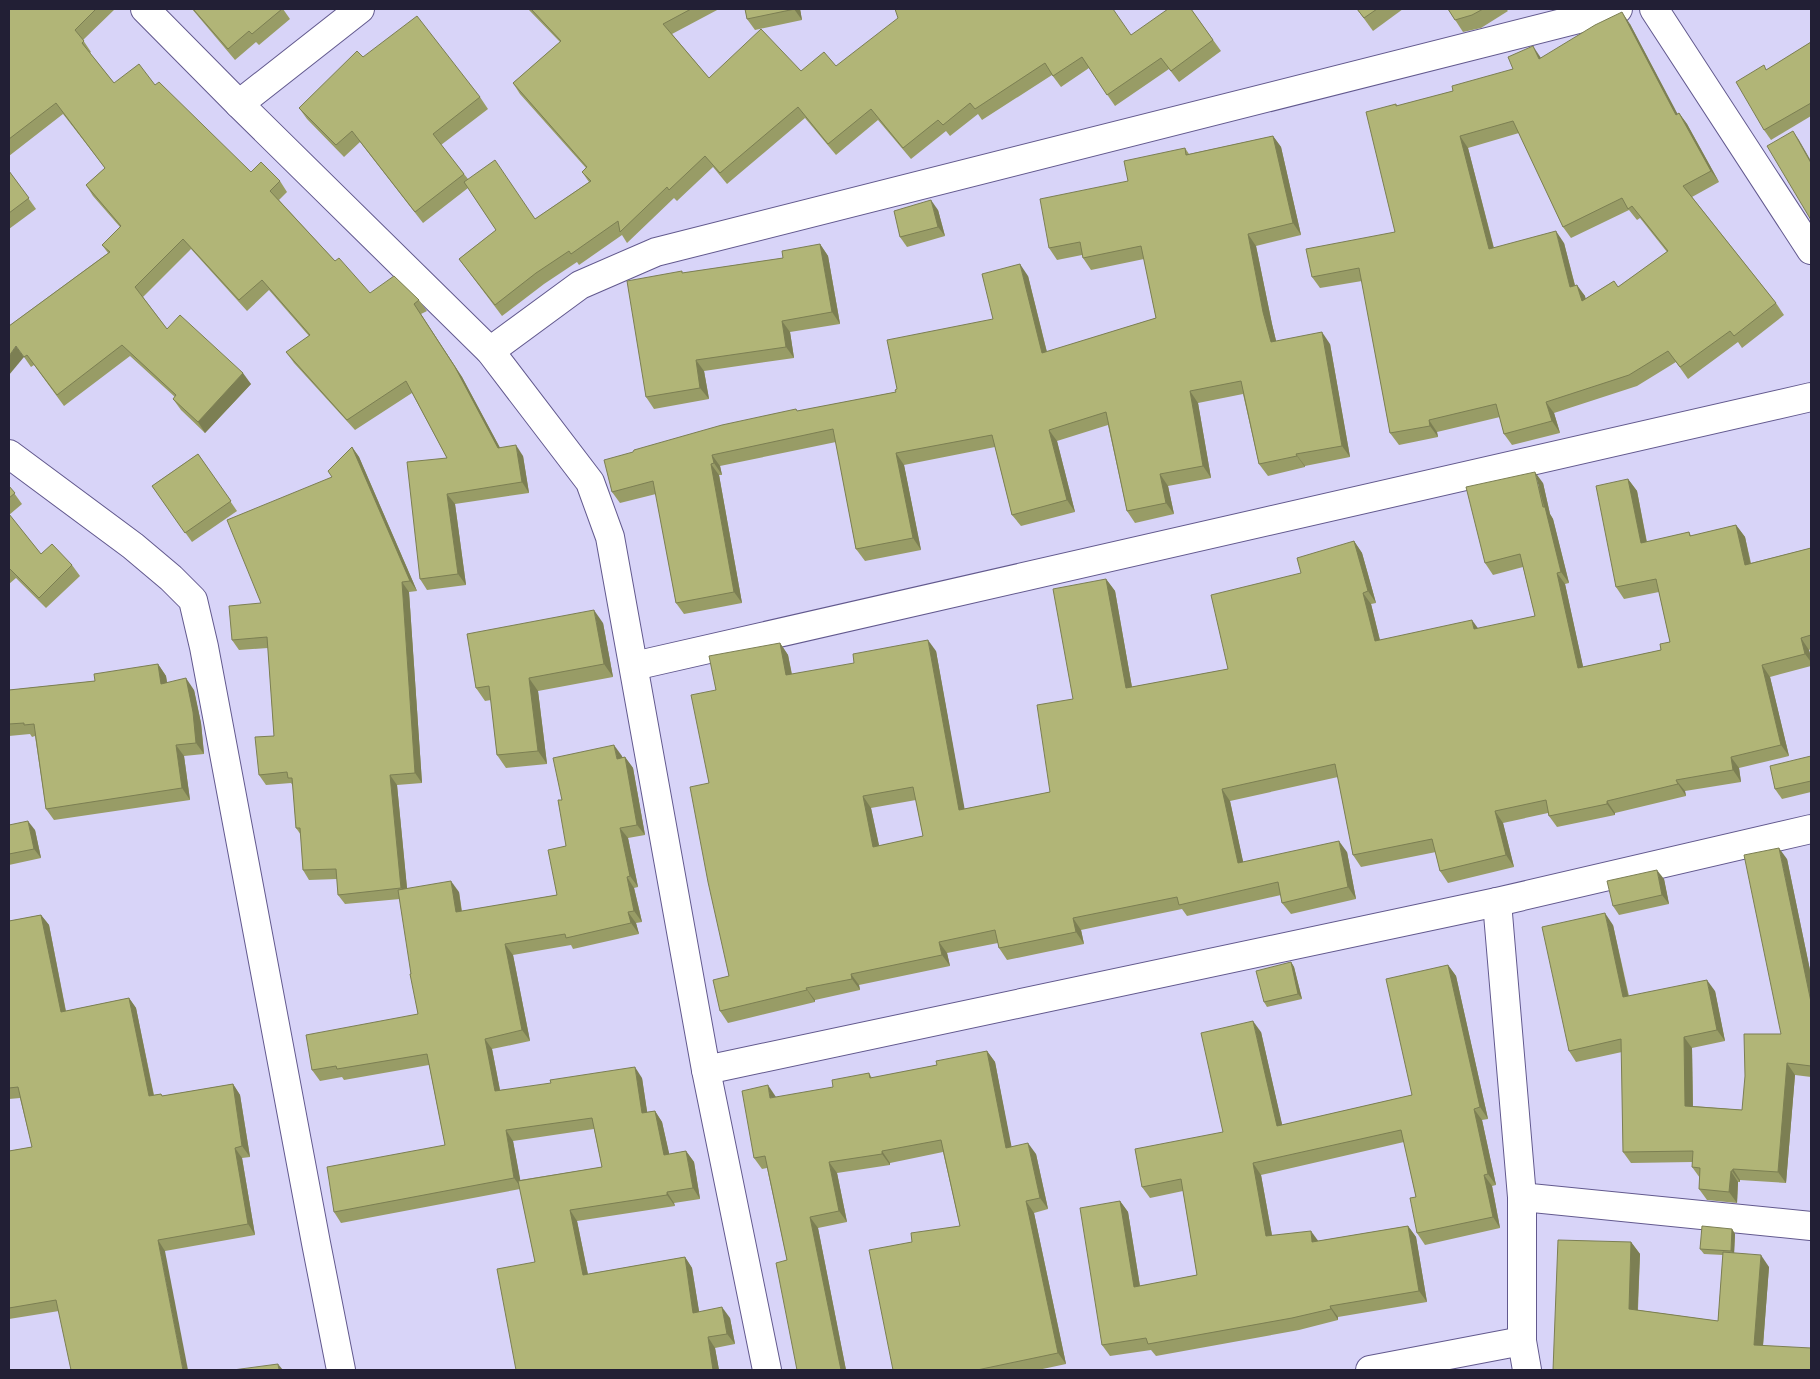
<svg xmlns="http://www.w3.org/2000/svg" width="1820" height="1379" font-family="'DejaVu Sans',sans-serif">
<rect width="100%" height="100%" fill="#d8d4f8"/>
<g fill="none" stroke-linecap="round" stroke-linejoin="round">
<defs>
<g id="street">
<polyline points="145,9 239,104 490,351 590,482 610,537 706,1070 767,1370"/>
<polyline points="1654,9 1811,250"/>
<polyline points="239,104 360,9"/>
<polyline points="490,351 580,285 656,252 1618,9"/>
<polyline points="9,454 133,546 171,578 193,600 204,647 316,1243 341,1370"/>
<polyline points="634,666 1811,397"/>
<polyline points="1497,902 1522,1197 1522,1341 1527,1370"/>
<polyline points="706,1070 1497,902 1811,829"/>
<polyline points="1522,1197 1811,1226"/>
<polyline points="1370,1370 1522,1341"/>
</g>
</defs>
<use href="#street" stroke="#62598e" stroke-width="30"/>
<use href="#street" stroke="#fff" stroke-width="28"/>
</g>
<g fill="#989c66" fill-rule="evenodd">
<polygon points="9,9 115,9 83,40 91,52 90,53 114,83 155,85 251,172 280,181 287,192 279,200 335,261 370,293 419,300 427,311 421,314 462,377 500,448 523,456 529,493 455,504 466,585 427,590 420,579 447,458 412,393 355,430 294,363 286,352 309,336 269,290 247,311 191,249 143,297 167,329 251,384 205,433 181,410 173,399 175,397 130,356 64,406 34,365 31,367 24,357 9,326 108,253 102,245 120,227 93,196 86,185 105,168 63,114 9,156"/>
<polygon points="192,9 283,9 290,19 259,45 256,42 235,60"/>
<polygon points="528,9 719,9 672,34 709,78 801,71 836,66 1131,35 1191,9 1221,51 1179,82 1169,69 1115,106 1089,68 1061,87 1052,75 982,120 978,114 950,136 946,131 911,159 878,120 836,155 805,118 727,184 713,167 677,201 674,198 627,243 622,235 579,265 577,262 544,284 502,316 459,259 496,230 468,188 423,223 360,142 344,157 307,119 299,108 363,57 480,97 488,109 441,145 468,179 535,219 589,182 582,172 586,168 520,94 513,83 560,42"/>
<polygon points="745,9 802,9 800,9 802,20 755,30 747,19"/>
<polygon points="1357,9 1403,9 1373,31"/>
<polygon points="1448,9 1506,9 1508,11 1481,28 1463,32"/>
<path d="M1630,24L1677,114L1679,113L1687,124L1719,182L1692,197L1776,303L1784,315L1742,348L1738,342L1688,379L1676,362L1637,386L1554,413L1560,433L1512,445L1504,434L1500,417L1437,432L1438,437L1399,445L1390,433L1362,281L1320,288L1312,277L1395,232L1396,104L1397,106L1453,91L1513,69ZM1519,133L1563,227L1571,238L1629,210L1637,220L1640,218L1667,252L1618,287L1614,281L1585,299V296L1575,285L1564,243L1494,248L1468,148Z"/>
<polygon points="1811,42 1811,116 1771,140 1764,130 1767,70"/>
<polygon points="1273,136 1281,147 1301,235 1256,246 1272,324 1276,341 1330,344 1350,457 1305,466 1305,467 1268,476 1259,464 1243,394 1198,403 1211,478 1168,486 1174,514 1135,523 1127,511 1108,425 1057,441 1075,512 1021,526 1012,515 995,447 904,465 921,550 865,561 856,549 836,442 720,466 722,475 719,475 742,603 684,614 676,603 656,494 620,503 612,492 798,411 896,392 897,389 993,319 1028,276 1047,352 1156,318 1144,259 1091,270 1083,258 1082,255 1057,260 1049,248 1128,181 1185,148 1189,154"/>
<polygon points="9,171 36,209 9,229"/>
<polygon points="938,210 945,236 907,247 900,237"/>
<polygon points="820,244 828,256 840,324 790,332 794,358 704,371 709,399 654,409 646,397 683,273 783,258"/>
<path d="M352,447L359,457L417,591L409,592L422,783L397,785L407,889L459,892L462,911L557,895L566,846L562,800L622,756V757H625L633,768L645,835L628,838L638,887L634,888L642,922L636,923L639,934L573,949L571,945L513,955L530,1041L492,1049L500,1090L642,1078L647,1112L655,1111L662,1122L669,1154L686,1151L694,1162L700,1199L674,1203L675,1206L577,1221L588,1274L685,1257L692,1268L699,1312L730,1318L735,1344L715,1348L719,1370H516L535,1262L520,1189L341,1223L334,1212L445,1145L429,1065L344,1080L342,1077L320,1081L312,1070L418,1014L400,899L345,904L338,895L337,879L309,880L303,870L301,835L296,828L293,786L291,783L266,785L259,775L274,736L268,648L239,650L232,640L261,603L332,477ZM594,1129L602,1167L520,1180L513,1141Z"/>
<polygon points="198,454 237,511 192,542 152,486"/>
<path d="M1628,479L1637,491L1647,542L1689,532L1691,536L1736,525L1745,537L1751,563L1811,548V649L1809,650L1811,657V666L1770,677L1789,756L1739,768L1741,782L1685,791L1686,796L1615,813V815L1557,827L1549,816L1548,813L1503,823L1514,867L1448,883L1440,871L1436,852L1361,867L1353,855L1338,777L1230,801L1243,862L1347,852L1356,899L1291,914L1282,903L1281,895L1187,916L1182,909L1081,930L1084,944L1007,960L999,948L998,943L947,953L950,966L859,985L860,990L815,1000V1002L728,1023L720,1011L729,976L709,783L716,690L780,643L788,655L792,674L936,651L964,809L1050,792L1073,699L1106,579L1115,591L1132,687L1228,669L1301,573L1354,541L1362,553L1376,603L1371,604L1380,640L1479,629L1535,616L1523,567L1493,575L1485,563L1543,483L1550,514L1553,519L1569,583L1565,584L1583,667L1661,650L1670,642L1659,592L1624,599L1616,587ZM916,800L923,836L879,846L871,808Z"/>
<polygon points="9,486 22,504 9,515 41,554 72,565 80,576 46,608 16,578 9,584"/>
<polygon points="603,623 613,677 538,691 547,764 506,768 497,755 491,700 485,701 476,688"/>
<polygon points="158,664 166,676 167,683 194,690 201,723 204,754 184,756 190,800 54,820 46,809 35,736 32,737 30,734 9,736 9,690 95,681"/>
<polygon points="1811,756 1811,792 1782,799 1775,789"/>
<polygon points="9,825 35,830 41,858 9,865"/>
<polygon points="1787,859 1811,975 1811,1077 1795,1075 1786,1183 1740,1180 1740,1182 1738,1182 1737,1203 1707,1200 1699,1189 1700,1178 1692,1167 1692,1162 1631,1163 1623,1152 1622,1052 1576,1062 1569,1051 1613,925 1629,996 1715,991 1725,1041 1692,1048 1693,1106 1742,1110 1781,1034"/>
<polygon points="1664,879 1669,904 1619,915 1613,906"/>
<polygon points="41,915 49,925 66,1011 129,998 136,1008 154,1095 161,1094 162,1096 233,1084 240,1095 250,1157 242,1158 255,1235 165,1251 59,1311 9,1319 9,1151 32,1147 20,1098 9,1099 9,921"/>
<polygon points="1291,962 1294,967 1302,999 1267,1007 1264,1002"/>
<polygon points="1448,965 1456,976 1488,1119 1482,1120 1496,1185 1492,1186 1500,1228 1425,1245 1417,1233 1416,1197 1404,1142 1261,1175 1272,1235 1318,1241 1408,1226 1416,1237 1427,1302 1338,1317 1338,1320 1299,1330 1156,1356 1151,1350 1110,1356 1102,1345 1120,1201 1128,1212 1140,1286 1197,1275 1183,1191 1150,1198 1142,1187 1223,1132 1261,1032 1282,1125 1412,1095"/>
<polygon points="987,1051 995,1062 1011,1147 1036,1154 1048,1209 1034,1213 1066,1364 1038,1370 893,1370 912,1242 960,1226 943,1152 890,1163 890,1165 837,1173 847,1222 818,1228 846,1370 797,1370 787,1260 767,1168 762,1169 754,1158 833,1087 869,1073 872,1078 937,1065"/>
<polygon points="1732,1229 1735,1234 1734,1253 1769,1267 1763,1346 1553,1370 1631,1242 1640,1254 1638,1310 1718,1321 1723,1255 1704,1254 1700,1249"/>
</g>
<g fill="#7c7f53">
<polygon points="794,9 800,9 802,20"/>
<polygon points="1622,12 1630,24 1684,126 1676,115"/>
<polygon points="1533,46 1541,58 1539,59"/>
<polygon points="1679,113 1687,124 1719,182 1711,171"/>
<polygon points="1793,131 1799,140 1811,161 1811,163"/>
<polygon points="1273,136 1281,147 1301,235 1293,223"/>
<polygon points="1460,136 1468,148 1497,261 1489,249"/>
<polygon points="931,200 938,210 945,236 938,227"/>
<polygon points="1556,231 1564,243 1578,298 1570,287"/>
<polygon points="1248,234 1256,246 1272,324 1279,353 1271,342 1263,312"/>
<polygon points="820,244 828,256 840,324 832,312"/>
<polygon points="1020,264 1028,276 1050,365 1042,353"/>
<polygon points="1577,285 1585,296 1590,313 1582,301"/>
<polygon points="414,304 462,377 506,459 498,448"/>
<polygon points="782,321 790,332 794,358 786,347"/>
<polygon points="1322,332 1330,344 1350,457 1342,446"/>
<polygon points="16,346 24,357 9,375 9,356"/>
<polygon points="696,360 704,371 709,399 700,388"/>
<polygon points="243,373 251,384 205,433 198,422"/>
<polygon points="1190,391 1198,403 1211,478 1203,466"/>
<polygon points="1546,402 1554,413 1560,433 1552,421"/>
<polygon points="1429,420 1437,432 1438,437 1430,426"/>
<polygon points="1049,430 1057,441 1075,512 1067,500"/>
<polygon points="516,445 523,456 529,493 522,482"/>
<polygon points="352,447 359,457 417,591 410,581"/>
<polygon points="896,453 904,465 921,550 913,538"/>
<polygon points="1296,454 1305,466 1305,467 1297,456"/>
<polygon points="712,455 720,466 722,475 714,463"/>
<polygon points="711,464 719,475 742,603 734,592"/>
<polygon points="1535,472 1543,483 1550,514 1553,519 1569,583 1561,572"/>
<polygon points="1160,474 1168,486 1174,514 1166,503"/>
<polygon points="1628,479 1637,491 1649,555 1641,543"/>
<polygon points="447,494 455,504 466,585 458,574"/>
<polygon points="1736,525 1745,537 1753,576 1745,565"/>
<polygon points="1354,541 1362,553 1376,603 1368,591"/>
<polygon points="1557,573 1565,584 1586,680 1578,668"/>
<polygon points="1106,579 1115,591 1134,699 1126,688"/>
<polygon points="402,582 409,592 422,783 415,773"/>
<polygon points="1363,593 1371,604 1383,653 1375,641"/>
<polygon points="594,610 603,623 613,677 604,664"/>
<polygon points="1472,620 1480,631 1474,629"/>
<polygon points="1801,638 1809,650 1811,657 1811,662 1805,654"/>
<polygon points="928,640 936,651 967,822 959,810"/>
<polygon points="780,643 788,655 794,687 786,675"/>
<polygon points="158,664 166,676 169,696 161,684"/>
<polygon points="1762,665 1770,677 1789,756 1781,745"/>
<polygon points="186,678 194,690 201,723 204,754 196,743"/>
<polygon points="529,678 538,691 547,764 538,751"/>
<polygon points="176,745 184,756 190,800 182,788"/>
<polygon points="614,745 622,756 625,769 617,759"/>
<polygon points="625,757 633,768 645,835 637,825"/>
<polygon points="1731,757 1739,768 1741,782 1733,770"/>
<polygon points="390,775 397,785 408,898 401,888"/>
<polygon points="1676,780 1685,791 1686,796 1678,784"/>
<polygon points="1222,789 1230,801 1246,875 1238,863"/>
<polygon points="863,796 871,808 882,859 873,847"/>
<polygon points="1607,801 1615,813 1615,815 1607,804"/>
<polygon points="1495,811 1503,823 1514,867 1506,855"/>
<polygon points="28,821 35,830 41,858 34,849"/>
<polygon points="620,828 628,838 638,887 630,876"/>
<polygon points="1339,841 1347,852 1356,899 1348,887"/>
<polygon points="1779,848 1787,859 1811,975 1811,1002"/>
<polygon points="1657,870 1664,879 1669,904 1662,895"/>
<polygon points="627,877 634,888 642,922 634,911"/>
<polygon points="451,881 459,892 463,923 456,912"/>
<polygon points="628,912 636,923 639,934 631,923"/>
<polygon points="1605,913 1613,925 1631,1009 1623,997"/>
<polygon points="41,915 49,925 68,1023 61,1012"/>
<polygon points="1073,918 1081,930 1084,944 1076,932"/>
<polygon points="939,942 947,953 950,966 942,955"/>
<polygon points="505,944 513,955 530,1041 522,1030"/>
<polygon points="1291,962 1294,967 1302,999 1298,994"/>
<polygon points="1448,965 1456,976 1488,1119 1480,1107"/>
<polygon points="851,974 859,985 860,990 852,979"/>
<polygon points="1707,980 1715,991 1725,1041 1717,1030"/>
<polygon points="806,988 815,1000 815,1002 807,990"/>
<polygon points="129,998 136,1008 156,1107 149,1096"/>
<polygon points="1253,1021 1261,1032 1285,1137 1277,1126"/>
<polygon points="1684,1037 1692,1048 1693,1117 1685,1106"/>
<polygon points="485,1039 492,1049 502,1101 495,1091"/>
<polygon points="987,1051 995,1062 1014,1159 1006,1148"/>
<polygon points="1787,1063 1795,1075 1786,1183 1778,1172"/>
<polygon points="635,1067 642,1078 649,1124 642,1113"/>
<polygon points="233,1084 240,1095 250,1157 242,1146"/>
<polygon points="768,1085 776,1097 770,1098"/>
<polygon points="1474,1109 1482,1120 1496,1185 1488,1174"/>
<polygon points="655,1111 662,1122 672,1166 664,1155"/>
<polygon points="506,1130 513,1141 522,1189 514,1178"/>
<polygon points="1028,1143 1036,1154 1048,1209 1040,1198"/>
<polygon points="235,1148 242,1158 255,1235 248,1224"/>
<polygon points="686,1151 694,1162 700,1199 693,1188"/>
<polygon points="882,1151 890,1163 890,1165 882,1154"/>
<polygon points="829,1162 837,1173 847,1222 839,1211"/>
<polygon points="1253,1163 1261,1175 1274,1247 1266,1236"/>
<polygon points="1733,1169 1740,1180 1740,1182 1732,1171"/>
<polygon points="1731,1171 1738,1182 1737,1203 1729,1192"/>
<polygon points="1484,1175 1492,1186 1500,1228 1493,1217"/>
<polygon points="667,1192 674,1203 675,1206 667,1195"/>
<polygon points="1026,1201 1034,1213 1066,1364 1058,1353"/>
<polygon points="1120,1201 1128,1212 1142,1299 1134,1287"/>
<polygon points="570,1210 577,1221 590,1285 583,1275"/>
<polygon points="810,1217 818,1228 846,1370 841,1370"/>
<polygon points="1408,1226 1416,1237 1427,1302 1419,1291"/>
<polygon points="1732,1229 1735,1234 1734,1255 1731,1251"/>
<polygon points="1311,1231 1319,1242 1312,1242"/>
<polygon points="158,1240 165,1251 188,1370 183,1370"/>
<polygon points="1631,1242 1640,1254 1637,1321 1629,1309"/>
<polygon points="1761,1255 1769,1267 1762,1358 1754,1345"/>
<polygon points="685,1257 692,1268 701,1323 693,1313"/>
<polygon points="1330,1306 1338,1317 1338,1320 1331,1309"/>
<polygon points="722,1307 730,1318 735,1344 727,1334"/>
<polygon points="708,1337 715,1348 719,1370 713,1370"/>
<polygon points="278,1364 283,1370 279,1370"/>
</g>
<g fill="#b1b577" stroke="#7c7f53" fill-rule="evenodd">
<polygon points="9,9 96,9 75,30 84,41 82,43 114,83 139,64 155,85 159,82 251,172 261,162 280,181 270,191 335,261 339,258 370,293 394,276 419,300 414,304 455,367 498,448 516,445 522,482 447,494 458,574 420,579 407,462 447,458 406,381 347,420 286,352 310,335 262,280 239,300 183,239 135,287 167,329 180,315 243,373 198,422 173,399 176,395 122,345 57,395 27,355 24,357 16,346 9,356 9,326 110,252 102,245 121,226 86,185 105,168 56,103 9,139"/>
<polygon points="193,9 282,9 252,34 249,31 228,49"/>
<polygon points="531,9 691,9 663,24 709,78 761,29 801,71 824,52 836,66 898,18 895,9 1113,9 1131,35 1168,9 1191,9 1213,40 1171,71 1161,58 1107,95 1082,57 1053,76 1045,63 975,109 970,103 943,125 938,120 903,148 871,109 828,144 798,107 720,173 705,156 669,190 667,187 620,232 618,221 571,254 569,251 536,273 495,305 459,259 496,230 464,182 495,160 535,219 591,181 582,172 587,167 513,83 561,41"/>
<polygon points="745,9 795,9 747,19"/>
<polygon points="1357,9 1377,9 1364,18"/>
<polygon points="1448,9 1483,9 1472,15 1455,20"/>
<path d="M1622,12L1676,115L1679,113L1711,171L1683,186L1776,303L1734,336L1730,331L1680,367L1668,351L1629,375L1546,402L1552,421L1504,434L1496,404L1429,420L1430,426L1390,433L1359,268L1312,277L1306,249L1395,232L1366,112L1396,104V106L1453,91L1452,86L1513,69L1508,57L1533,46L1539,59L1595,25ZM1513,121L1563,227L1622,198L1628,209L1632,206L1668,251L1618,287L1614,281L1582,301L1577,285L1570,287L1556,231L1489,249L1460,136Z"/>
<polygon points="417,16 480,97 433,134 464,174 415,212 352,131 336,145 299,108 357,51 363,57"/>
<polygon points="1811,42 1811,103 1764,130 1736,82 1764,65 1766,70"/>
<polygon points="1793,131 1811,163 1811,220 1767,146"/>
<polygon points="1273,136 1293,223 1248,234 1263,312 1271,342 1322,332 1342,446 1296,454 1297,456 1259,464 1241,381 1190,391 1203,466 1160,474 1166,503 1127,511 1106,412 1049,430 1067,500 1012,515 992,435 896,453 913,538 856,549 833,429 712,455 714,463 711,464 734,592 676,603 653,481 612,492 604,460 633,452 634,450 722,425 796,409 797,411 896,392 895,390 897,389 887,340 993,319 982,274 1020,264 1042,353 1156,318 1141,246 1083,258 1080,242 1049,248 1040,199 1128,181 1124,161 1185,148 1186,155"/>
<polygon points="9,171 29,198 9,213"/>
<polygon points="931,200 938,227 900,237 894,211"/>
<polygon points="820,244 832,312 782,321 786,347 696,360 700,388 646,397 627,281 682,271 682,273 783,258 782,251"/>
<polygon points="352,447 410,581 402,582 415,773 390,775 401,888 338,895 336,869 303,870 300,828 296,828 292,778 288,778 287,772 259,775 255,737 274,736 267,637 232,640 229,606 261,603 227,520 332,477 328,471"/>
<polygon points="198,454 231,501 185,533 152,486"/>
<path d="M1535,472L1543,507H1545L1561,572L1557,573L1578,668L1661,650L1660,644L1670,642L1656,579L1616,587L1596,486L1628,479L1641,543L1689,532L1690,536L1736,525L1745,565L1811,548V635L1801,638L1805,654L1762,665L1781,745L1731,757L1733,770L1676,780L1678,784L1607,801V804L1549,816L1546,800L1495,811L1506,855L1440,871L1432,839L1353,855L1335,764L1222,789L1238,863L1339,841L1348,887L1282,903L1278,882L1179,905L1177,897L1073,918L1076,932L999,948L995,930L939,942L942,955L851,974L852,979L806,988L807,990L720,1011L713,980L729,976L708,882L690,787L709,783L691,695L716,690L709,656L780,643L786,675L854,663L853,654L928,640L959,810L1050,792L1037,705L1073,699L1053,589L1106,579L1126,688L1228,669L1211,595L1301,573L1297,558L1354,541L1368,591L1363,593L1375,641L1472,620L1474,629L1535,616L1520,554L1485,563L1466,487ZM913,787L923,836L873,847L863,796Z"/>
<polygon points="9,486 15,493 9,498"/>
<polygon points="9,514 41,554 52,544 72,565 39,598 9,568"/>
<polygon points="594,610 604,664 529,678 538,751 497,755 489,686 476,688 467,634"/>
<polygon points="158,664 161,684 186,678 193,712 196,743 176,745 182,788 46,809 34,724 24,725 24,723 9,724 9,690 95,681 94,674"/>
<polygon points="614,745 617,759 625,757 637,825 620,828 630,876 627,877 634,911 628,912 631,923 566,938 565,934 505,944 522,1030 485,1039 495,1091 551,1083 550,1080 635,1067 642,1113 655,1111 664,1155 686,1151 693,1188 667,1192 667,1195 570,1210 583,1275 685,1257 693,1313 722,1307 727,1334 708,1337 713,1370 516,1370 497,1269 535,1262 518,1181 602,1167 592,1118 506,1130 514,1178 334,1212 327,1167 445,1145 427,1054 337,1069 336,1066 312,1070 306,1035 418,1014 410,974 411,974 398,890 451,881 456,912 557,895 548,850 566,846 558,800 562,800 553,758"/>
<polygon points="1811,756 1811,781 1775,789 1770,766"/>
<polygon points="28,821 34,849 9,854 9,825"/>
<polygon points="1779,848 1811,1002 1811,1066 1787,1063 1778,1172 1733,1169 1732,1171 1731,1171 1729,1192 1699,1189 1700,1168 1692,1167 1693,1151 1623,1152 1621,1039 1569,1051 1542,927 1605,913 1623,997 1707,980 1717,1030 1684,1037 1685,1106 1742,1110 1745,1076 1744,1034 1781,1034 1744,855"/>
<polygon points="1657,870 1662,895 1613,906 1607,881"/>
<polygon points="41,915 61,1012 129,998 149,1096 161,1094 162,1096 233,1084 242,1146 235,1148 248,1224 158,1240 183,1370 71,1370 56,1300 9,1308 9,1151 32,1147 18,1087 9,1088 9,921"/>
<polygon points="1291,962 1298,994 1264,1002 1256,971"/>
<polygon points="1448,965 1480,1107 1474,1109 1488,1174 1484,1175 1493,1217 1417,1233 1410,1198 1416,1197 1401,1130 1253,1163 1266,1236 1311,1231 1312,1242 1408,1226 1419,1291 1330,1306 1331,1309 1292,1318 1148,1344 1146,1338 1102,1345 1080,1208 1120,1201 1134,1287 1197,1275 1181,1179 1142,1187 1135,1149 1223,1132 1201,1033 1253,1021 1277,1126 1412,1095 1386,979"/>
<polygon points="987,1051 1006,1148 1028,1143 1040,1198 1026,1201 1058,1353 977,1370 893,1370 869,1250 912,1242 911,1233 960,1226 941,1140 882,1151 882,1154 829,1162 839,1211 810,1217 841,1370 797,1370 776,1263 787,1260 765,1156 754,1158 742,1091 768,1085 770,1098 833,1087 832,1080 869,1073 870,1078 937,1065 936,1061"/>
<polygon points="1702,1226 1732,1229 1731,1251 1700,1249"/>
<polygon points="1558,1240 1631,1242 1629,1309 1718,1321 1723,1252 1761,1255 1754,1345 1811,1348 1811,1370 1553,1370"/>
<polygon points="278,1364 279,1370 233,1370"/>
</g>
<rect width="1820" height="1379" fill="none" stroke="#221f35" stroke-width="20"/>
</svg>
